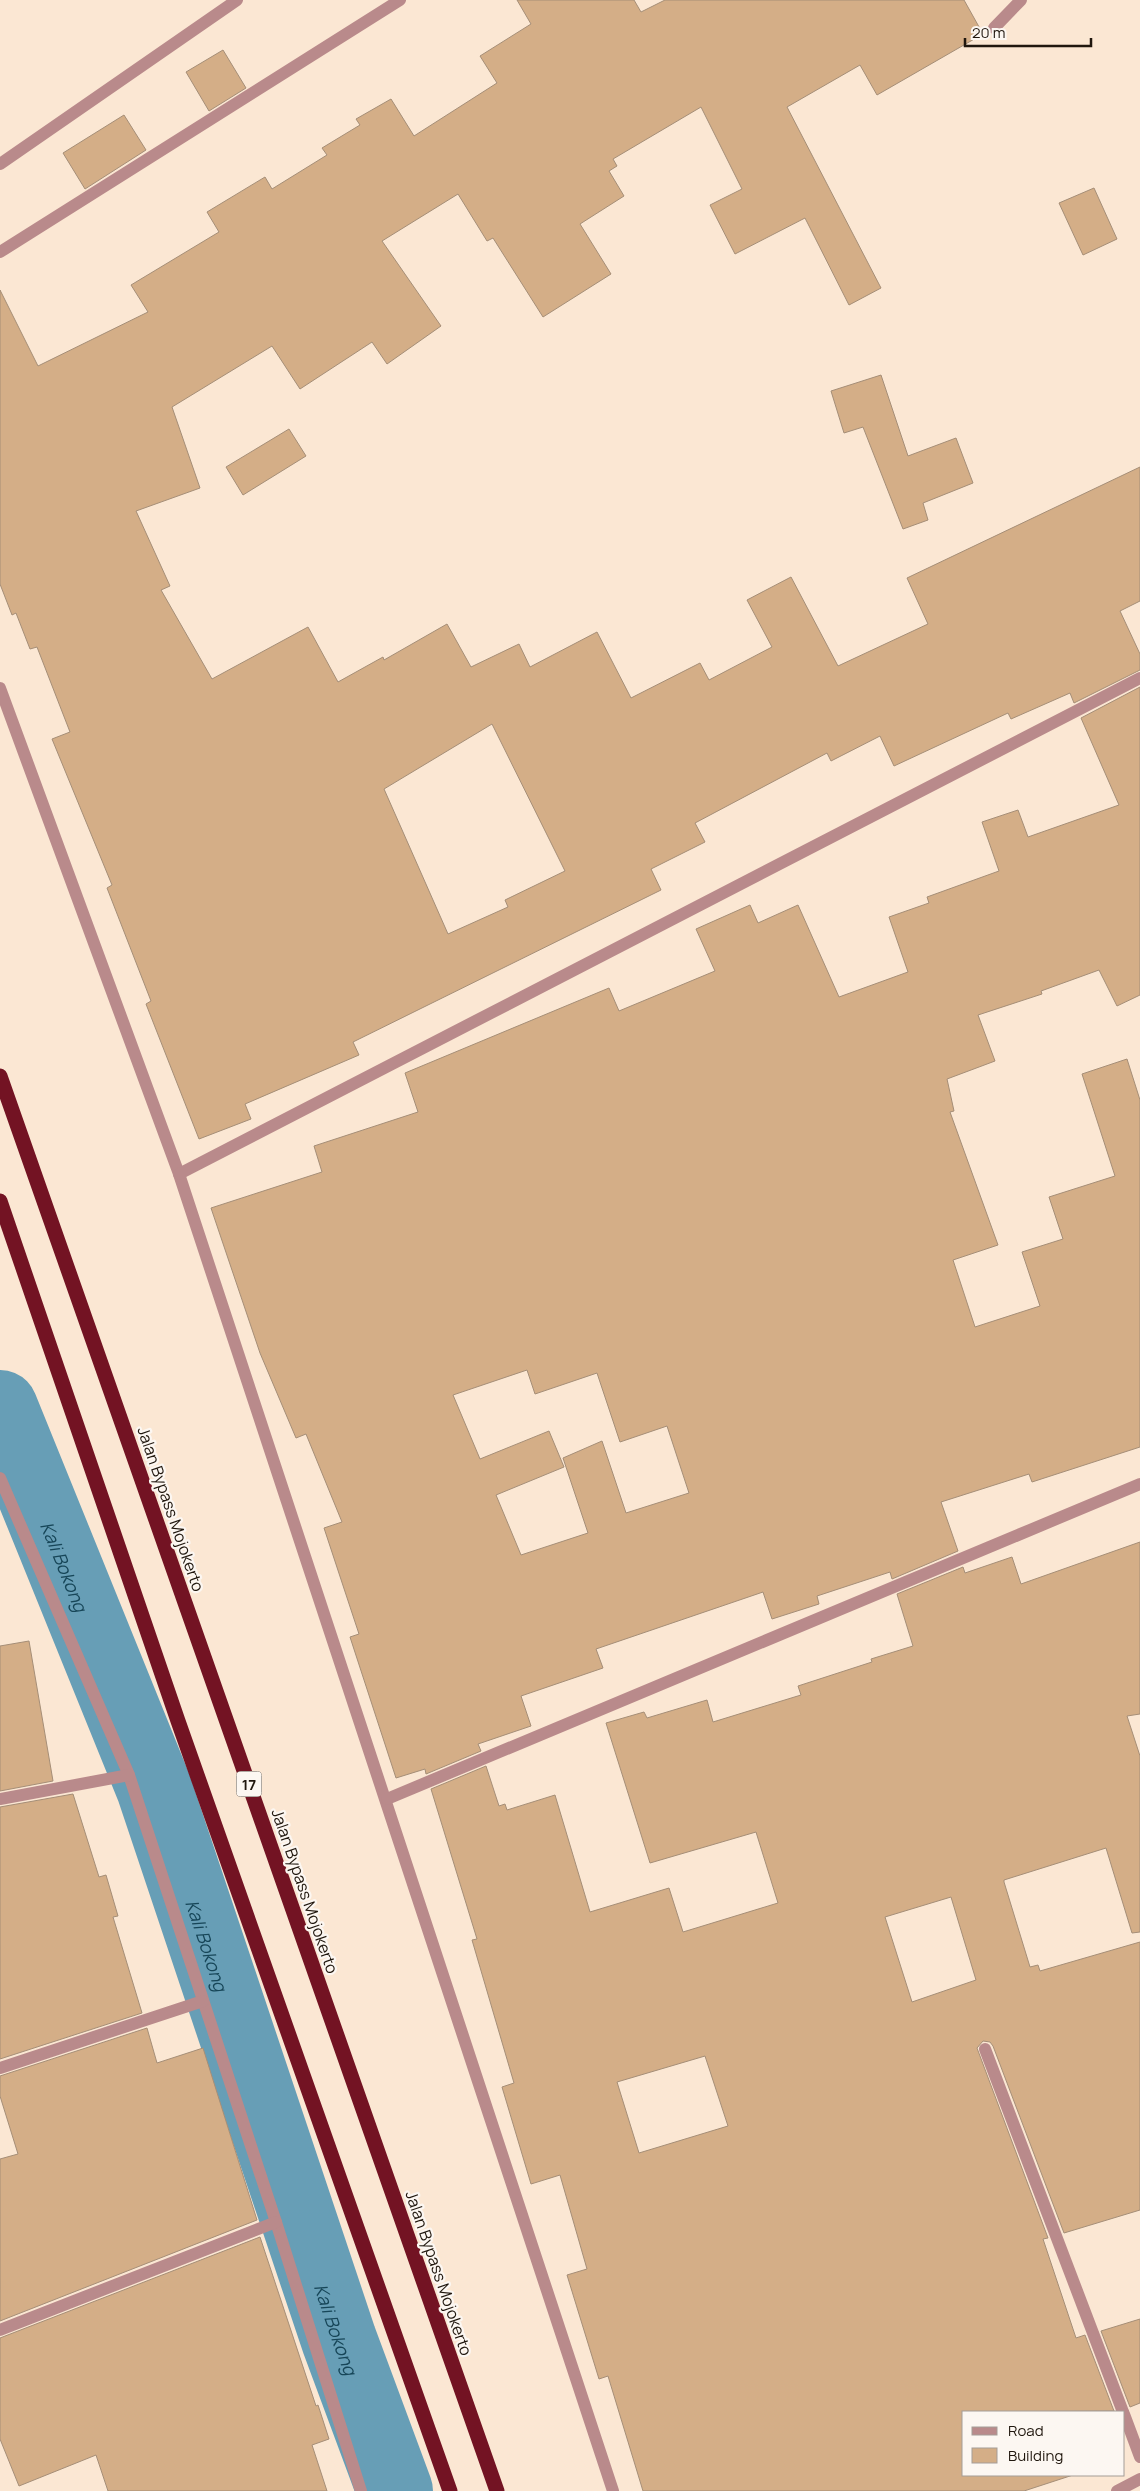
<svg xmlns="http://www.w3.org/2000/svg" width="1140" height="2491" font-family="Manrope,sans-serif">
<rect width="100%" height="100%" fill="#fbe7d3"/>
<g fill="none" stroke-linecap="round" stroke-linejoin="round">
<path stroke="#679eb6" stroke-width="76" id="s1" d="M0,1408L154,1788L339,2340L395,2491"/>
</g>
<g fill="#d4ae87" stroke="#a58e77" fill-rule="evenodd">
<path d="M517,0H634L641,12L665,0H964L983,34L877,95L860,65L787,107L881,288L849,305L805,218L735,254L710,205L742,189L701,107L613,159L617,166L609,171L624,196L580,224L611,274L543,317L493,238L487,241L458,194L382,241L441,326L387,364L372,342L300,389L272,346L172,407L200,488L136,511L170,586L161,590L212,679L308,627L338,682L383,657L384,660L447,624L471,667L519,644L530,667L597,632L631,698L700,663L709,680L772,647L747,600L791,577L838,666L928,624L907,578L1140,467V601L1120,611L1140,654V670L1074,703L1070,693L1011,719L1008,713L894,766L880,736L831,761L827,753L695,823L705,842L651,869L661,890L353,1042L359,1055L245,1104L251,1119L199,1139L146,1004L151,1001L107,888L112,885L52,739L70,732L37,647L30,649L16,613L12,615L0,584V290L38,366L148,312L131,285L219,232L207,212L265,177L272,189L327,155L322,148L360,125L356,119L391,99L414,136L497,83L480,56L531,24ZM492,724L565,871L505,900L508,907L448,934L384,789Z"/>
<polygon points="223,50 246,88 209,111 186,72"/>
<polygon points="124,115 146,150 85,189 63,153"/>
<polygon points="1094,188 1117,239 1083,255 1059,203"/>
<polygon points="881,375 908,456 956,438 973,483 923,503 928,520 903,529 863,427 844,433 831,391"/>
<polygon points="289,429 306,456 243,495 226,467"/>
<path d="M1140,687V995L1117,1006L1099,970L1041,991L1042,994L978,1015L995,1061L947,1079L954,1111L950,1112L998,1245L953,1260L975,1327L1040,1306L1022,1252L1063,1239L1049,1197L1115,1176L1082,1074L1127,1059L1140,1100V1447L1032,1482L1029,1474L941,1502L958,1551L892,1579L890,1572L817,1596L819,1604L772,1619L763,1592L596,1649L603,1668L521,1696L531,1726L478,1744L481,1751L426,1774L425,1769L396,1778L350,1637L359,1634L324,1528L342,1522L306,1434L296,1438L260,1353L211,1208L322,1172L314,1146L418,1112L405,1073L609,988L619,1011L715,971L696,929L750,905L758,923L798,905L839,997L908,972L889,917L929,903L927,897L999,871L982,822L1018,810L1028,837L1119,805L1081,718ZM527,1370L535,1394L597,1373L620,1442L667,1426L689,1493L626,1513L602,1441L563,1458L588,1533L521,1555L496,1495L564,1467L549,1431L480,1459L453,1395Z"/>
<path d="M1140,1542V1714L1127,1716L1140,1756V1932L1132,1933L1106,1848L1004,1880V1882L1030,1967L1038,1965L1040,1971L1140,1942V2210L1064,2233L993,2046L990,2042L983,2041L977,2048L1048,2238L1043,2239L1076,2338L1085,2335L1114,2411L964,2412V2475H1073L1024,2491H643L608,2376L599,2379L567,2275L587,2269L560,2175L531,2184L502,2087L514,2083L472,1940L477,1939L431,1789L486,1766L499,1806L505,1804L507,1810L555,1795L590,1912L669,1888L683,1932L778,1903L756,1832L650,1863L606,1723L644,1712L647,1718L707,1700L713,1722L801,1695L798,1686L872,1662L871,1659L913,1646L897,1594L963,1567L965,1573L1012,1557L1021,1584ZM951,1897L976,1980L912,2002L885,1917ZM705,2056L728,2126L639,2153L617,2082Z"/>
<polygon points="29,1641 53,1781 0,1791 0,1646"/>
<polygon points="73,1794 99,1877 106,1875 118,1916 113,1917 142,2013 0,2059 0,1807"/>
<polygon points="147,2028 157,2063 203,2048 257,2220 0,2321 0,2159 18,2154 0,2096 0,2076"/>
<polygon points="260,2237 316,2406 318,2405 329,2439 312,2445 327,2491 108,2491 96,2455 19,2486 0,2439 0,2338"/>
<polygon points="1140,2319 1140,2403 1130,2407 1101,2331"/>
</g>
<g fill="none" stroke-linecap="round" stroke-linejoin="round">
<g stroke="#b98a8b" stroke-width="12">
<polyline points="994,28 1021,0"/>
<polyline points="0,164 237,0"/>
<polyline points="0,252 400,0"/>
<polyline points="0,688 179,1174 613,2491"/>
<polyline points="179,1174 1140,678"/>
<polyline points="0,1478 129,1775 276,2222 361,2491"/>
<polyline points="0,1799 129,1775"/>
<polyline points="387,1799 1140,1484"/>
<polyline points="985,2049 1123,2412"/>
<polyline points="0,2068 203,2001"/>
<polyline points="0,2330 276,2222"/>
<polyline points="1124,2414 1140,2457"/>
<polyline points="1117,2491 1140,2479"/>
</g>
<g stroke="#731323" stroke-width="15">
<polyline points="0,1076 497,2491"/>
<polyline points="0,1201 178,1721 450,2491"/>
</g>
</g>
<g text-anchor="middle" dominant-baseline="central" stroke-width="4.5" stroke-linejoin="round" paint-order="stroke">
<rect fill="#fcf7f2" stroke="#625a52" stroke-width="1" x="236.5" y="1771.5" width="25" height="25" rx="4"/>
<g font-size="15" font-weight="bold" fill="#20170e">
<text x="249" y="1784">17</text>
</g>
<g font-size="16" fill="#20170e" stroke="#fcf7f2">
<text transform="translate(171 1509) rotate(71)">Jalan Bypass Mojokerto</text>
<text transform="translate(305 1891) rotate(71)">Jalan Bypass Mojokerto</text>
<text transform="translate(439 2273) rotate(71)">Jalan Bypass Mojokerto</text>
</g>
<g font-size="18" font-style="italic" fill="#174658" stroke="#fcf7f2">
<text stroke="none"><textPath href="#s1" startOffset="171">Kali Bokong</textPath></text>
<text stroke="none"><textPath href="#s1" startOffset="576">Kali Bokong</textPath></text>
<text stroke="none"><textPath href="#s1" startOffset="981">Kali Bokong</textPath></text>
</g>
</g>
<rect x="962" y="2411" width="162" height="65" fill="#fcf7f2" stroke="#a49d97"/>
<rect x="972" y="2427" width="25" height="8" fill="#b98a8b" stroke="#a49d97"/>
<text x="1008" y="2436" font-size="15" fill="#20170e">Road</text>
<rect x="972" y="2448" width="25" height="15" fill="#d4ae87" stroke="#a49d97"/>
<text x="1008" y="2461" font-size="15" fill="#20170e">Building</text>
<path d="M965 38v8h126v-8" fill="none" stroke="#20170e" stroke-width="2.5"/>
<text x="972" y="38" font-size="15" fill="#20170e" stroke="#fcf7f2" stroke-width="4" paint-order="stroke">20 m</text>
</svg>
